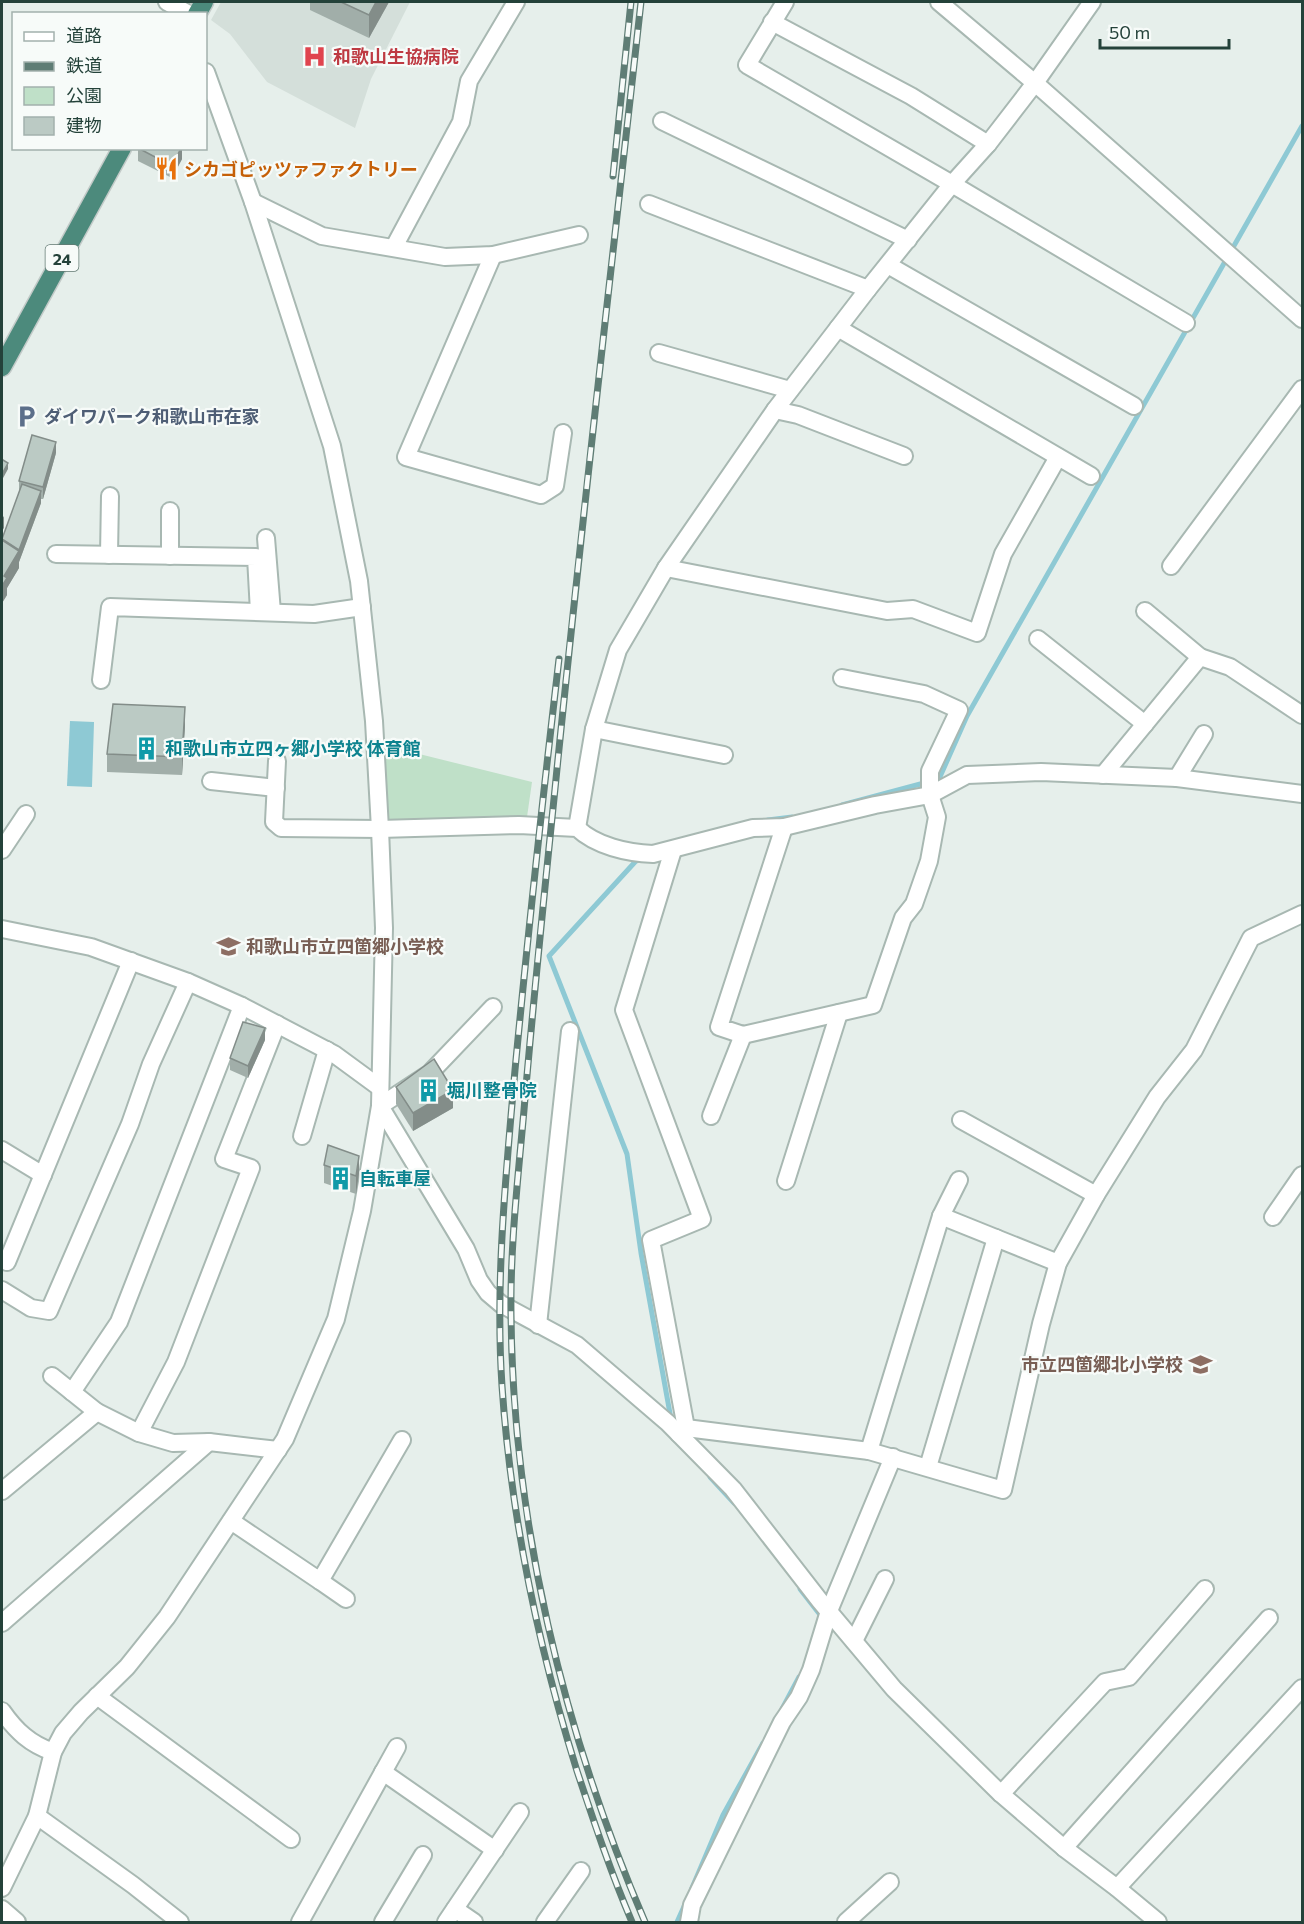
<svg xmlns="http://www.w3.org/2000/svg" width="1304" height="1924" font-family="Commissioner,'Noto Sans JP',sans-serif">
<rect width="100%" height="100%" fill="#e6efeb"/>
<polygon fill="#d4dfda" points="221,2 410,2 371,79 355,128 267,82 230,34 211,20"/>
<polygon fill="#bfe0c8" points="383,745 532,782 527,817 389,820"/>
<polygon fill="#8ec9d4" points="70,721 94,722 92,787 67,786"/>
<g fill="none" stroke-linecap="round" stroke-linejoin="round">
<g stroke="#8ec9d4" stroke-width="5">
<polyline points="842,805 939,779 967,716 1302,126"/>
<polyline points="768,820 792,817"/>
<polyline points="643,857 635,862 549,956 627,1154 641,1253 671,1419"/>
<polyline points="710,1477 734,1503"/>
<polyline points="800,1589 821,1616 819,1621"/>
<polyline points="782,1709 799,1677"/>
<polyline points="692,1888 723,1815 763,1743"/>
<polyline points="677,1922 686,1902"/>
</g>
<defs>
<g id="minor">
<polyline points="167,2 189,14"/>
<polyline points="785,2 747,65 952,184 1186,323"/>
<polyline points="939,2 1035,83 1302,319"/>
<polyline points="772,22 911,96 988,144"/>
<polyline points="662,121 908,240"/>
<polyline points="253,202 322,236 445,257 493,255 579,235"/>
<polyline points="649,204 868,289"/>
<polyline points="394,247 461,122 469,81 516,2"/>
<polyline points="493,255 406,457 541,495 555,486 563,433"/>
<polyline points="888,265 1134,406"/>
<polyline points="838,328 1091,476"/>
<polyline points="659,353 790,390"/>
<polyline points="775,410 798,415 904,456"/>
<polyline points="266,538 272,612"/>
<polyline points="56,554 256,557 259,612"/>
<polyline points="109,555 110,496"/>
<polyline points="170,556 170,511"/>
<polyline points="1171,566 1302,389"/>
<polyline points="666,568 887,611 913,609 977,633 1003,554 1058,457"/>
<polyline points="1038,639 1145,724"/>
<polyline points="1200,657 1230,667 1302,715"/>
<polyline points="101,680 110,607 314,614 362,607"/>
<polyline points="594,729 724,755"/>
<path d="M277,761L274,822L281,828L380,829L519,825L577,828C596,846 627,853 653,854L753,828L784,827L875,805L930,795L967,775L1041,772L1177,778L1302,794"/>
<polyline points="1103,775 1200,657 1145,611"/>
<polyline points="1177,778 1204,734"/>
<polyline points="211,781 276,788"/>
<polyline points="784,827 719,1027 743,1035 873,1005 903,918 914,904 929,861 937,817 930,795 930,771 959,710 924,694 842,678"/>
<polyline points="577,828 594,729 618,650 666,568 775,410 868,289 952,184 988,144 1035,83 1092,2"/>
<polyline points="2,850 26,814"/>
<polyline points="673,850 624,1010 702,1219 651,1240 686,1428"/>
<polyline points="2,929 91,947 188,982 242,1006 334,1054 379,1087"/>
<polyline points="380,1106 466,1249 479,1280 488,1293 501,1304 577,1345 668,1423 733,1489 820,1601 894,1689 1001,1794 1064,1848 1117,1888 1158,1922"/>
<polyline points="380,1106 430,1073 493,1007"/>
<polyline points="711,1116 743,1035"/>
<polyline points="961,1120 1096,1195"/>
<polyline points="302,1136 327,1050"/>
<polyline points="2,1150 43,1175"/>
<polyline points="786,1181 839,1013"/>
<polyline points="941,1216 1058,1263"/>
<polyline points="1273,1217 1302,1175"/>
<polyline points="7,1262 131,961"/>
<polyline points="2,1290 31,1308 49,1311 130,1124 151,1064 188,982"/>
<polyline points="538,1325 570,1031"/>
<polyline points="52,1376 97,1412 139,1433 173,1443 209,1442 278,1450"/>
<polyline points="72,1392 119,1322 242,1006"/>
<polyline points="139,1433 176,1362 251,1168 224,1159 277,1024"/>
<polyline points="679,1434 686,1428 869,1451 1003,1490 1041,1324 1058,1263 1096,1195 1157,1097 1194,1050 1251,938 1302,914"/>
<polyline points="869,1451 941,1216 959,1180"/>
<polyline points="928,1467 996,1238"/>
<polyline points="2,1491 97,1412"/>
<polyline points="231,1521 320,1581 402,1440"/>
<polyline points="320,1581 346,1599"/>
<polyline points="2,1623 209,1442"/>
<polyline points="854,1641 885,1579"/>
<polyline points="97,1696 291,1839"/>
<path d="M2,1711C16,1731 30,1744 53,1752"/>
<polyline points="383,1772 495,1850"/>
<polyline points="1001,1794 1105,1682 1129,1677 1205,1589"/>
<polyline points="37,1816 133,1885 180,1922"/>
<polyline points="1064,1848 1269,1618"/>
<polyline points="2,1888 37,1816 53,1752 63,1733 81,1712 127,1667 167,1617 285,1439 336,1319 362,1211 380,1106 384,928 380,829 374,721 359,581 332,446 253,202 206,72"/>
<polyline points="1117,1888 1302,1688"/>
<polyline points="2,1909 17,1922"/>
<polyline points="455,1909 474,1922"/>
<polyline points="300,1922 397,1747"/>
<polyline points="383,1922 423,1855"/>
<polyline points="446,1922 520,1812"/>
<polyline points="545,1922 581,1871"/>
<polyline points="689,1922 692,1905 782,1722 799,1697 811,1670 829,1611 893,1457"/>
<polyline points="846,1922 890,1882"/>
</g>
<g id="trunk">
<polyline points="197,14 204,2"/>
<polyline points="2,367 122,148"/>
</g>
</defs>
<use href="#minor" stroke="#a8b8b2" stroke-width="20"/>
<use href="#trunk" stroke="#c2cac8" stroke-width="21"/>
<use href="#minor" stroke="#fff" stroke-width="16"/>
<use href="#trunk" stroke="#4c8a7c" stroke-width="18"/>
<defs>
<g id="rail">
<path d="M641,2C612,264 581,526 555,789C544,896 533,1003 524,1110C518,1178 510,1247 511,1315C513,1524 563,1731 645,1922"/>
<polyline points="613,176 631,2"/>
<path d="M559,659C543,796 528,933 515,1070C506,1174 495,1281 502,1386C511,1517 538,1646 577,1771C594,1822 611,1873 632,1922"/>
</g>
</defs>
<use href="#rail" stroke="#5f7d75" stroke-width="7"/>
<use href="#rail" stroke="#f7fbf9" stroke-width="4.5" stroke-dasharray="14" stroke-linecap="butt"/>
</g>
<g fill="#a1aea9">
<polygon points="310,2 389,2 369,38 310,10"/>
<polygon points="182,148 182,159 172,178 138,161 138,149"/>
<polygon points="56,453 43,499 41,499 41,503 19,562 19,568 7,588 7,595 2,603 2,539 19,493 19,481"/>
<polygon points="185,725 182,775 107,772 107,754"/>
<polygon points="265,1040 248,1078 230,1070 230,1058"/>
<polygon points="396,1087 453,1108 413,1131 396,1104"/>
<polygon points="324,1165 359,1173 356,1194 324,1183"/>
</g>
<g fill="#838d89">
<polygon points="376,2 389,2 369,38 369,15"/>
<polygon points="181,148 182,148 182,159 172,178 172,166"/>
<polygon points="56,442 56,453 43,499 43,487"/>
<polygon points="8,463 8,469 2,480 2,474"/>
<polygon points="41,491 41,503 19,562 19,550"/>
<polygon points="4,516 4,528 2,531 2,519"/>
<polygon points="19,551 19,568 7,588 7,595 2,603 2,586 4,576"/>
<polygon points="185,707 185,725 182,775 182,757"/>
<polygon points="265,1028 265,1040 248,1078 248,1066"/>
<polygon points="453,1090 453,1108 413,1131 413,1113"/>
<polygon points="359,1156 359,1173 356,1194 356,1176"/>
</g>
<g fill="#bbcac4" stroke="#838d89" stroke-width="1.5">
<polygon points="341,2 376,2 369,15"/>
<polygon points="138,148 181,148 172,166"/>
<polygon points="32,435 56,442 43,487 19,481"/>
<polygon points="3,460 8,463 2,474 2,462"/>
<polygon points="22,484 41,491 19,550 2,539"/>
<polygon points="2,540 19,551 4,576 7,578 2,586"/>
<polygon points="113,704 185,707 182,757 107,754"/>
<polygon points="243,1022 265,1028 248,1066 230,1058"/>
<polygon points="434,1059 453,1090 413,1113 396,1087"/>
<polygon points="328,1145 359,1156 356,1176 324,1165"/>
</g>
<defs>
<symbol id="hospital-bare" viewBox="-9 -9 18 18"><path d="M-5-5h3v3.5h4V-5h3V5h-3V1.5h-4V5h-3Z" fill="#e0444e" stroke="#f7fbf9" stroke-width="2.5" paint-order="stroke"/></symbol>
<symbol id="restaurant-bare" viewBox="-9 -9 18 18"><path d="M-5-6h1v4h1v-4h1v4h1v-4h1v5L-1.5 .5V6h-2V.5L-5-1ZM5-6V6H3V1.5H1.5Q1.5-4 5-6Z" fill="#e8710a" stroke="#f7fbf9" stroke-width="2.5" paint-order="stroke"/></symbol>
<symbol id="parking-bare" viewBox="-9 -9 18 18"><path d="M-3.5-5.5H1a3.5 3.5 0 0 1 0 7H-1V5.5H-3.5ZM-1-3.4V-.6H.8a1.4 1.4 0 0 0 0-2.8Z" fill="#5c6f8a" stroke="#f7fbf9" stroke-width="2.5" paint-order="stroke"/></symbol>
<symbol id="building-bare" viewBox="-9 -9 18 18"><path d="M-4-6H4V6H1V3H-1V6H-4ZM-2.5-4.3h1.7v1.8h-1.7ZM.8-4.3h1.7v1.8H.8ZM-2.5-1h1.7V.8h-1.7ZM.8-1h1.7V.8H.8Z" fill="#0f9aa8" stroke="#f7fbf9" stroke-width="2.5" paint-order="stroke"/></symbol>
<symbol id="school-bare" viewBox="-9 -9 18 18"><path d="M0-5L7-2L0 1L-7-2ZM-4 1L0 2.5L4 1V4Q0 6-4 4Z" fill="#8d6e63" stroke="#f7fbf9" stroke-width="2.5" paint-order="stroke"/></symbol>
</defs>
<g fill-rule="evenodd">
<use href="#hospital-bare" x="298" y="40" width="33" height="33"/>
<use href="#restaurant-bare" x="150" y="152" width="33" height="33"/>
<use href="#parking-bare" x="10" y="400" width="33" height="33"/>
<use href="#building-bare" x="130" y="732" width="33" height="33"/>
<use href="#school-bare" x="212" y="930" width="33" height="33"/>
<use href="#building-bare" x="412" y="1074" width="33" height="33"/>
<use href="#building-bare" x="324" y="1162" width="33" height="33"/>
<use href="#school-bare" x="1184" y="1348" width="33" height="33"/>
</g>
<g text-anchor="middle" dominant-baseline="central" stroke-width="4.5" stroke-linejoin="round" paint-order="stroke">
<rect fill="#f7fbf9" stroke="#637a73" stroke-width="1.5" x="45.5" y="245" width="33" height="26" rx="4.5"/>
<g font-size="16" font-weight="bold" fill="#24423a">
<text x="62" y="258">24</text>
</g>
<g font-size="18" font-weight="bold" fill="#be3a42" stroke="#f7fbf9" text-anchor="start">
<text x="333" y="56">和歌山生協病院</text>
</g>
<g font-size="18" font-weight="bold" fill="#c56008" stroke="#f7fbf9" text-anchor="start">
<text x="184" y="169">シカゴピッツァファクトリー</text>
</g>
<g font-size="18" font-weight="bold" fill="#4e5e75" stroke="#f7fbf9" text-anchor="start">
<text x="44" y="416">ダイワパーク和歌山市在家</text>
</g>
<g font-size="18" font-weight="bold" fill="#0d838f" stroke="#f7fbf9" text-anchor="start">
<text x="165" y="748">和歌山市立四ヶ郷小学校 体育館</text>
<text x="447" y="1090">堀川整骨院</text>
<text x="359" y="1178">自転車屋</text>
</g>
<g font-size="18" font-weight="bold" fill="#785e54" stroke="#f7fbf9" text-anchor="start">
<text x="246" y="946">和歌山市立四箇郷小学校</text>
<text x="1183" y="1364" text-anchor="end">市立四箇郷北小学校</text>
</g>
</g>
<rect width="1304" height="1924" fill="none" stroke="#24423a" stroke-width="6"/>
<rect x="12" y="12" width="195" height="138" fill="#f7fbf9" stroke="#a3b1ad" stroke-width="1.5"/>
<rect x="24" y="32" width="30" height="9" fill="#ffffff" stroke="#a3b1ad" stroke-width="1.5"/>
<text x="66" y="42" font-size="18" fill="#24423a">道路</text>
<rect x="24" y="62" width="30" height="9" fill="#5f7d75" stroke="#a3b1ad" stroke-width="1.5"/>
<text x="66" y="72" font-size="18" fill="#24423a">鉄道</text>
<rect x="24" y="87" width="30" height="18" fill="#bfe0c8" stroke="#a3b1ad" stroke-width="1.5"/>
<text x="66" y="102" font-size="18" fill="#24423a">公園</text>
<rect x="24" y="117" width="30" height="18" fill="#bbcac4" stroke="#a3b1ad" stroke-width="1.5"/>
<text x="66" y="132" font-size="18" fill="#24423a">建物</text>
<path d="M1100 39v9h129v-9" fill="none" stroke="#24423a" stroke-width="3"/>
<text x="1109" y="39" font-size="18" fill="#24423a" stroke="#f7fbf9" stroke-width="4.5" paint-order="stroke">50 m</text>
</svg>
